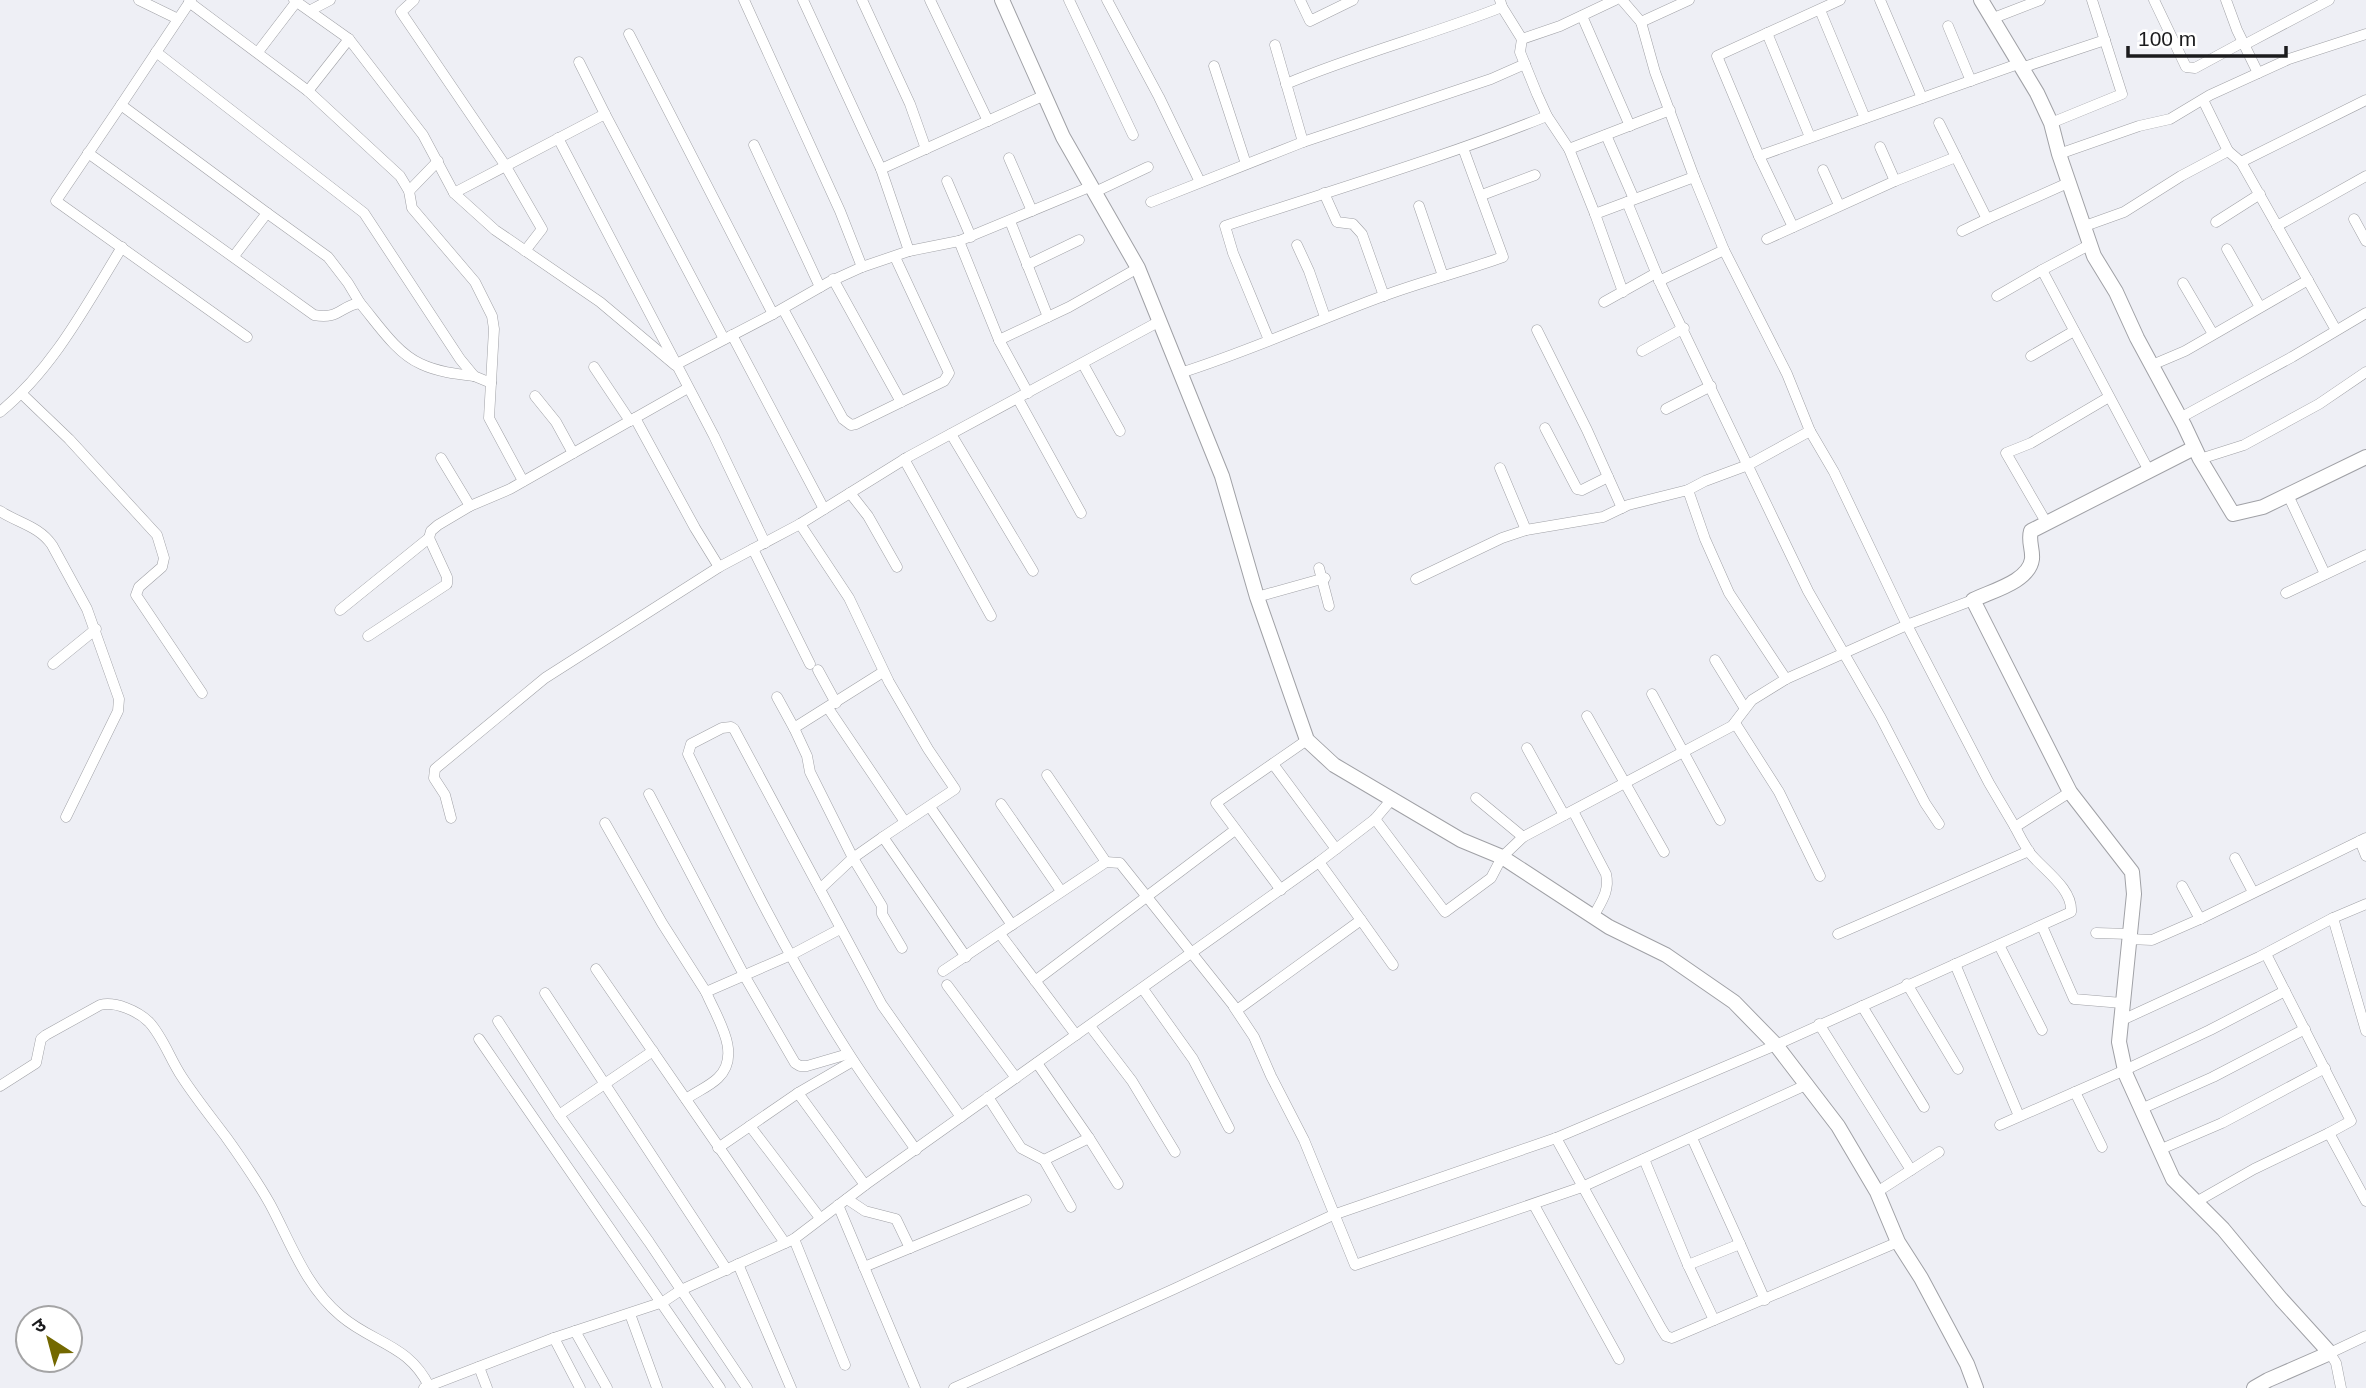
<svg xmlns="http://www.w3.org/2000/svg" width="2366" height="1388" font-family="Arial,'Noto Sans Devanagari',sans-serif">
<rect width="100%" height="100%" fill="#eeeff5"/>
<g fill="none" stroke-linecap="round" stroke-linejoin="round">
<defs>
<g id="street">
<polyline points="139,0 178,19"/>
<polyline points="191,0 121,105 267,213 234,256"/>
<polyline points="294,0 349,39 423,135 454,193 495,230 600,302 675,365 773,314 829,282 862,267 909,251 959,241 1092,186"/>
<polyline points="414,0 401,12 505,165 542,229 525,251"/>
<polyline points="744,0 840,211 862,267"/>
<polyline points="803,0 881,169 1045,95"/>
<polyline points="862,0 910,104 926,149"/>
<polyline points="930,0 988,121"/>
<polyline points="1069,0 1133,135"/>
<polyline points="1107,0 1159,97 1200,182"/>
<polyline points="1300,0 1310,21 1353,0"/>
<polyline points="1622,0 1641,22 1689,0"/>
<polyline points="1840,0 1717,56 1759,156 2018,64"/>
<polyline points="1880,0 1922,98"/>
<polyline points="2154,0 2186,67 2195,68 2243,42"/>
<polyline points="2226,0 2237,30 2258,73"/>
<polyline points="189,2 308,91 400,176 409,191 412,208 475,282 492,316 494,329 489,418 523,481"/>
<polyline points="1502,7 1522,39 1560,26 1615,0"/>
<polyline points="311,10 330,0"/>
<polyline points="1820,10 1865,118"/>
<polyline points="1582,16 1630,126"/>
<polyline points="1991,19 2040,0"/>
<polyline points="1641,22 1655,72 1694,177"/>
<polyline points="1948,26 1971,81"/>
<polyline points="1767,33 1810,137"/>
<polyline points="629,34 773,314"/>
<polyline points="1522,39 1520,52 1537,94 1547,116 1569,149 1595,214 1694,177 1724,250 1787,374 1810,431 1834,472 1907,625 1989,783 2015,827"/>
<polyline points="1275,45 1303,142"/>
<polyline points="2244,45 2329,0"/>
<polyline points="156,52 364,213 460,359 474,376 491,383"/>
<polyline points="258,52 297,1"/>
<polyline points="579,62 605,114"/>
<polyline points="1214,66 1246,164"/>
<polyline points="2021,68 2105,40"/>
<path d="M1286,84C1357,54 1431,35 1502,7L1500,0"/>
<polyline points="308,91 349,39"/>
<polyline points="2203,100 2228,151"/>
<polyline points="121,105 56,201 247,337"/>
<polyline points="1939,123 1956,157"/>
<polyline points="2051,123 2122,94 2092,0"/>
<polyline points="1606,135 1634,199"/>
<polyline points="558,138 714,436 765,543"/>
<polyline points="754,145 820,287"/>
<polyline points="1880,147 1895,181"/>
<polyline points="1569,149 1670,110"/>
<path d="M88,153L314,315C339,320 340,306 360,303C377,323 396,353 421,364C438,372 457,374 474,376"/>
<polyline points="2059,154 2139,126 2170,119 2210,95 2289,59 2366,34"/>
<polyline points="1759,156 1793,227"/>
<polyline points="1009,158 1032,211"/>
<polyline points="2241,162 2336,330"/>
<polyline points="881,169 909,251"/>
<polyline points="1823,170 1839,205"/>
<polyline points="947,181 971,237"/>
<polyline points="409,191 438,161"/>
<polyline points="1095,192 1148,167"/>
<polyline points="454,193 605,114 724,339"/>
<polyline points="1324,193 1337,222 1353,224 1362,234 1384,296"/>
<polyline points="1482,195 1535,175"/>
<polyline points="1151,202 1303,142 1491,79 1525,64"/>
<polyline points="1627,202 1662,287 1808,591 1881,718 1925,803 1939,824"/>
<polyline points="1419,206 1443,276"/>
<polyline points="267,213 328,257 348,283 360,303"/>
<polyline points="1595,214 1623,292"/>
<polyline points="2354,219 2366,241"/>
<polyline points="1010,221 1048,317"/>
<polyline points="2216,222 2260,194"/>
<polyline points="2085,226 2124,212 2181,176 2228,151 2241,162 2366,100"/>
<polyline points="2277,226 2366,176"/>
<polyline points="1962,231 1987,219"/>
<polyline points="1767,239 1895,181 1956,157 1987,219 2070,182"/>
<polyline points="959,241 999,340 1028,393"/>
<polyline points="2091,244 2042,270 2149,471"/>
<polyline points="1297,245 1309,271 1325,317"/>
<polyline points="2227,249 2260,307"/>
<polyline points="1027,265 1079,240"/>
<polyline points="833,279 901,402"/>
<polyline points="1659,281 1724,250"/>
<polyline points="2183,283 2213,334"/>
<polyline points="1997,296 2042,270"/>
<polyline points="1604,302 1656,273"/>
<polyline points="783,309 843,419 851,425 856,424 944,381 949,373 895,257"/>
<polyline points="1537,330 1587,430 1622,508"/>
<polyline points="732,335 824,509"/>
<polyline points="999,340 1069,307 1138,268"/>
<path d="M1269,340L1233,253L1225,226C1333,190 1442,158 1547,116"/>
<polyline points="1642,351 1684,328"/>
<polyline points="2031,356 2074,331"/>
<polyline points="1083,364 1120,431"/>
<polyline points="2152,365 2185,351 2308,280"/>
<polyline points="594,367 630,421"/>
<path d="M1180,373C1250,351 1317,320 1386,295C1424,281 1464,271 1503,257L1463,148"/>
<polyline points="688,388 635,418 695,528 719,567"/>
<polyline points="22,394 69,439 157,535 164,558 162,567 139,587 136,595 202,693"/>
<polyline points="535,396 556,422 573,453"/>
<polyline points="1018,399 1081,513"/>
<polyline points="1666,409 1711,386"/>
<path d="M0,412C53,369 87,304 122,247"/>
<polyline points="2180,418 2292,357 2366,313"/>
<polyline points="1545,428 1577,489 1582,490 1608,477"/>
<polyline points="951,434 1033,571"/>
<polyline points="441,458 470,506"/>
<polyline points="904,459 991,616"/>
<polyline points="2200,459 2244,445 2319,404 2366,372"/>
<polyline points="1500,468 1526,530"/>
<polyline points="1688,490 1705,481 1748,465 1810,431"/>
<polyline points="850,493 868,516 897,567"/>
<polyline points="2288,495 2325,574"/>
<path d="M0,511C18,523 39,526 52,545L87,609L119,699L118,711L66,817"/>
<polyline points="2046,522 2006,453 2031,443 2109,397"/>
<polyline points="800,524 849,598 889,682 928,749 955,789 883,837 966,957"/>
<polyline points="753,549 810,664"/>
<polyline points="1319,568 1329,606"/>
<polyline points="1416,579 1502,538 1526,530 1603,517 1628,505 1688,490 1705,539 1729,593 1786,679"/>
<polyline points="2286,593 2366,555"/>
<polyline points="1257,597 1325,578"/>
<polyline points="340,610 429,538 431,531 438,525 470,506 510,489 635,418"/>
<polyline points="368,636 447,584 447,577 429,538"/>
<polyline points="1715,660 1744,707"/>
<polyline points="53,664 96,629"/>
<polyline points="818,670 836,703"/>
<polyline points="883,672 794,728 807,756 810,772 853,858 882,906 882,914 902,948"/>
<polyline points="1652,694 1720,820"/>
<polyline points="777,697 794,728"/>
<polyline points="828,708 905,822"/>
<polyline points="1587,716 1664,852"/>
<polyline points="1735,723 1779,792 1820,876"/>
<polyline points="1527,748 1564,815"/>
<polyline points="1273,764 1336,849"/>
<polyline points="1047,775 1106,862"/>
<polyline points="649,794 744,975 795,1063 800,1066 807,1066 848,1054"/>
<polyline points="1476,798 1523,837"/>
<polyline points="1001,804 1061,891"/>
<polyline points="930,807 1012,925"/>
<path d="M1573,811L1606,874C1610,891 1601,902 1593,917"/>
<polyline points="451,818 445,795 434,778 435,769 545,678 719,567 800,524 908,457 1160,321"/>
<polyline points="1375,819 1445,912 1491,878 1502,857 1523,837 1732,726 1752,700 1786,679 1907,625 1973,600"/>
<polyline points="605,823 662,923 706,992"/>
<polyline points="2360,841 2366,856"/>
<polyline points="2235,858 2253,892"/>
<polyline points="2182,886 2200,919"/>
<polyline points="820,889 853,858 883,837"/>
<polyline points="1281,890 1216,803 1307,740"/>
<polyline points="2333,918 2366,1031"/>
<polyline points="1361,920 1393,965"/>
<polyline points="2042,926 2074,999 2122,1003"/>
<polyline points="2096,933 2130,934"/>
<polyline points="1000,934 1076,1035"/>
<polyline points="1838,934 2029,851"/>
<polyline points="2129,939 2152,940 2200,919 2366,838"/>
<polyline points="1999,945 2042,1030"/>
<polyline points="2266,954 2351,1121 2329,1133"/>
<polyline points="1955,964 2019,1116"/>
<polyline points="596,969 785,1243"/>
<polyline points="943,971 1106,862 1120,863 1237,1010 1361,920 1319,862"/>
<polyline points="1035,981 1235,830"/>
<polyline points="1907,984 1958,1069"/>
<polyline points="947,985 1016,1078"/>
<polyline points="1143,989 1193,1059 1229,1128"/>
<polyline points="545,993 727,1270"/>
<polyline points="1862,1006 1924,1107"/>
<polyline points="1234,1007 1254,1037 1271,1076 1304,1140 1355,1265 1582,1187 1808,1084"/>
<polyline points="498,1021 559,1115 649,1242 747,1388"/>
<polyline points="2120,1021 2259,957 2333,918 2366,904"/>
<polyline points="1819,1024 1911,1170"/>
<polyline points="1090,1026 1132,1081 1175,1152"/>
<polyline points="479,1039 720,1388"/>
<path d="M0,1086L36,1063L41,1039L46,1035L100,1005C115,1001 138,1011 149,1022C163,1037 170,1059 182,1077C195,1097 211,1117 226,1137C241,1158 257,1181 270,1204C291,1243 305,1286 341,1316C374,1344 409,1344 430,1388"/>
<polyline points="2075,1092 2102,1147"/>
<polyline points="798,1093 865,1185"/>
<polyline points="988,1097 1021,1148 1044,1160 1089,1138 1037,1063"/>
<path d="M686,1099C696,1092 710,1086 718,1078C743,1054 716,1017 706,992L791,955L840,929"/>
<polyline points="2141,1109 2213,1077 2305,1029"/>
<polyline points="559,1115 653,1051"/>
<polyline points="2000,1125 2125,1070 2210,1030 2285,991"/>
<polyline points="750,1126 820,1218"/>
<polyline points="1089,1138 1118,1184"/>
<polyline points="1556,1138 1661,1328 1666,1336 1672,1338 1898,1242"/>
<polyline points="718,1148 798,1093 853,1061"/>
<path d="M916,1150C894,1118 870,1087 849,1054C788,959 738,856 688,754L691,744L722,728L731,727L734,729L882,1005L961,1117"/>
<polyline points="2159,1150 2222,1123 2325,1068"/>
<polyline points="1644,1159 1688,1265 1740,1244 1692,1138"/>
<polyline points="1044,1160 1071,1207"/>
<polyline points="1877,1192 1939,1152"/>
<polyline points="847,1199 865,1211 896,1219 910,1248"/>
<polyline points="2196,1202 2254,1169 2329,1133 2366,1201"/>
<polyline points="838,1205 915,1388"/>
<polyline points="1534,1205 1619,1359"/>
<polyline points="794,1239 845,1365"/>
<polyline points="1740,1244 1765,1300"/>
<polyline points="738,1264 791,1388"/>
<polyline points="1688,1265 1714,1320"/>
<polyline points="864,1267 1026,1200"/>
<polyline points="630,1314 657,1388"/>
<polyline points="575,1331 607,1388"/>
<polyline points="554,1338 580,1388"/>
<polyline points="479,1367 487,1388"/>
<polyline points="424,1388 554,1338 663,1302 681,1290 794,1239 865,1185 1319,862 1375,819 1392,799"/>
<path d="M954,1388L1174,1289L1333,1215L1556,1138L1776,1045L2071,912C2073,888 2042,869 2029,852C2024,844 2019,835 2015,827L2070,792"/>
<polyline points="2341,1388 2336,1363 2330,1353 2366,1336"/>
</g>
<g id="secondary">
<polyline points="1002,0 1063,137 1138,268 1222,476 1257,597 1307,740 1334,765 1461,840 1502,857 1609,927 1666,955 1734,1002 1776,1045 1838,1126 1877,1192 1898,1242 1921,1278 1967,1364 1976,1388"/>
<polyline points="1981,0 2037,93 2051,123 2059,154 2094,256 2116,292 2137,338 2184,425 2200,459 2233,514 2263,507 2366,457"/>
<path d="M2194,448L2031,531C2028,541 2033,549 2032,559C2029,582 1991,591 1973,600L2070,792L2132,872L2134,894L2119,1042L2126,1075L2173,1179L2223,1229L2281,1299L2330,1353L2268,1380L2254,1388"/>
</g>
</defs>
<use href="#street" stroke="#a0a1a6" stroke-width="11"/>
<use href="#secondary" stroke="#a0a1a6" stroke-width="16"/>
<use href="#street" stroke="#fff" stroke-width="10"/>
<use href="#secondary" stroke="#fff" stroke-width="14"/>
</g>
<g transform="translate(49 1339) rotate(324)"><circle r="33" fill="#ffffff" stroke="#a4a4a5" stroke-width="2"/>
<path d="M0-5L12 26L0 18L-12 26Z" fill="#736800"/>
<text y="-10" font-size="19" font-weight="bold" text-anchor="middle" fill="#1b1b1d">उ</text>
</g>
<path d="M2128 46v10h158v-10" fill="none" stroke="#1b1b1d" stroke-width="3.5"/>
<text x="2138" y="46" font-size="21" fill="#1b1b1d" stroke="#ffffff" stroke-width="5" paint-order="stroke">100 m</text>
</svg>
